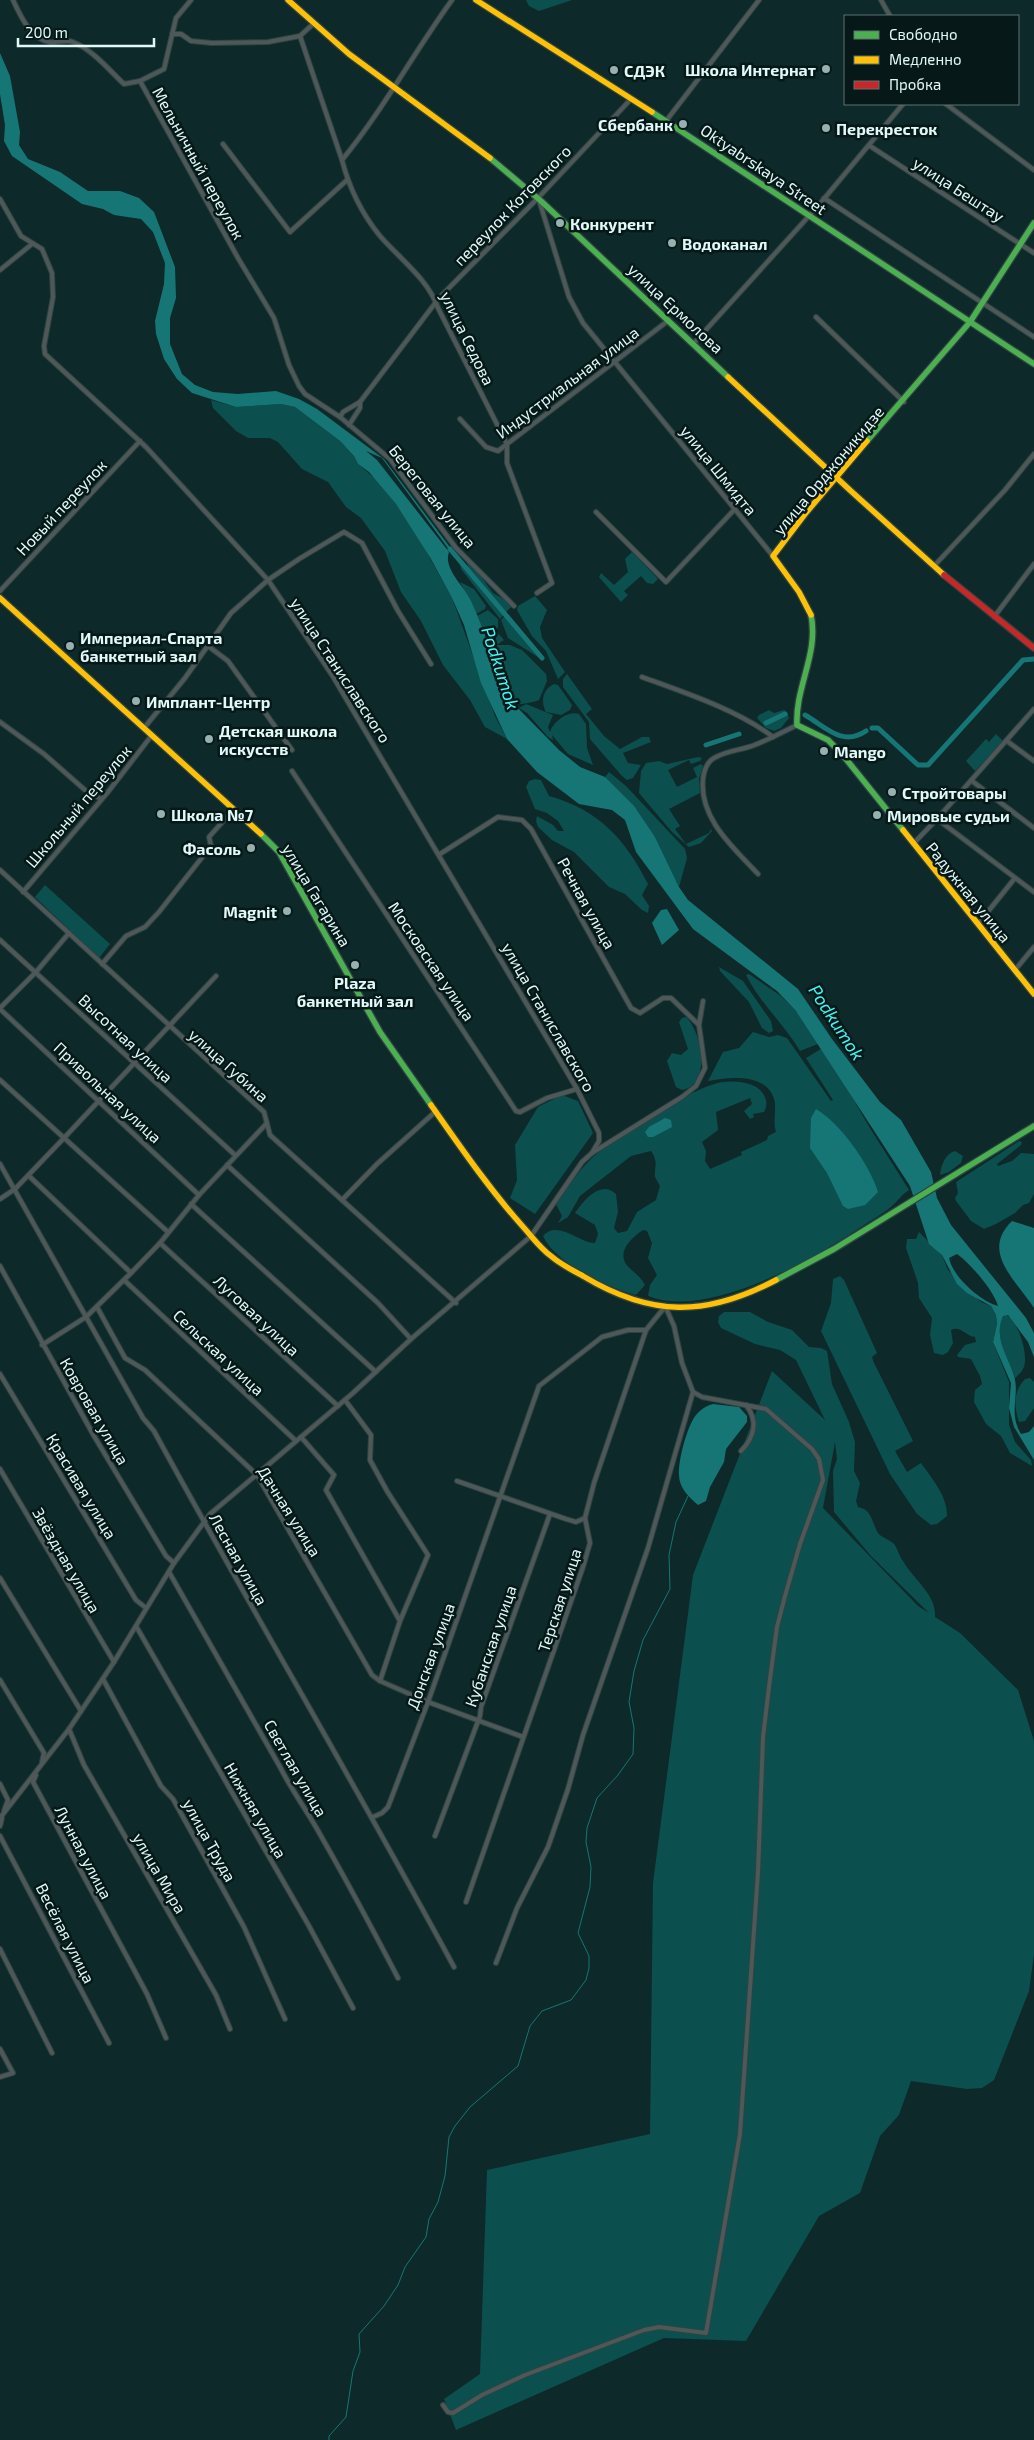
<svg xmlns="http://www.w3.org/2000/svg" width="1034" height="2440" font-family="'Exo 2',sans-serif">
<rect width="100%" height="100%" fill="#0e2929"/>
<g fill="#0c4f4f" fill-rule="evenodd">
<polygon points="526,0 572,0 539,11 529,6"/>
<polygon points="211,400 236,407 281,404 295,407 340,441 354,456 358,464 378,481 396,504 419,538 452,598 495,716 507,739 485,727 470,700 443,665 421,621 401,592 385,551 361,518 346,507 328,482 302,469 278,442 270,438 248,438 236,431 213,408"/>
<polygon points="632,552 658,579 653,584 647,583 641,576 624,591 628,595 621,602 599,577 601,573 614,585 628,572 625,559"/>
<polygon points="464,558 474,567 493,593 507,601 511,607 505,613 469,568"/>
<polygon points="459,561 504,614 500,619 461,569"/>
<polygon points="460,582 474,589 486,606 485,609 476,614"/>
<polygon points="535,596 547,610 540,627 542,638 565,672 558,679 546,651 532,636 517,610 518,606"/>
<polygon points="488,610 498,619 498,627 496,631 504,640 498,644 491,644 490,647 477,616"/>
<polygon points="506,615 541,658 544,661 508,638 501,620"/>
<path d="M494,645H510L522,650L546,674L547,681L539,700C534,702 521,705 516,704C503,699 493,660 491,647Z"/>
<polygon points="567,674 592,709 586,714 604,736 620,749 642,737 649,737 651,742 623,753 628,763 641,765 633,778 627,780 622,776 590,739 589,722 563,687 563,679"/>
<path d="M554,684L558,685L572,705L570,710L561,715L546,712C540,701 543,689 554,684Z"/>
<path d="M526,704L553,715L548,727L550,732C553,722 568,710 579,714L586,724L587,748L593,765L568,754L552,735L553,740L548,737L527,713L519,708Z"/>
<polygon points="769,710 774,713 784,710 787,712 789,718 781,728 774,731 766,728 757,718 759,715"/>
<polygon points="996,734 1003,741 975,771 966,761 986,739 989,742"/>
<polygon points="698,757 702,758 700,761 691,764 689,760 668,770 677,787 697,777 693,768 701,764 703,766 699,779 700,793 669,809 680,826 675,829 686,844 709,833 711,829 712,831 701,843 689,847 672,832 639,793 641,771 646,763 659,761 667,764"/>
<polygon points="609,772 626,786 685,849 687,858 679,887 655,837 605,777"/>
<path d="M535,779L541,780L549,796C599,810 625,839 648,884L642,895L649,906L648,913L642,910L625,894L609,887L574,852L552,840L538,827L536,821L537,816L553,825L558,831H564L558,821L547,813L535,809L526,787L529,781Z"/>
<polygon points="45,885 110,944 99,958 35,897"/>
<polygon points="719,967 743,981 771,1021 773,1031 769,1033 762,1028 749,1002 720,971"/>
<path d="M749,974L781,996L809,1024L818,1044L800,1051C784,1024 760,1003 746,975Z"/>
<path d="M686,1017C702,1032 712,1085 682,1090L676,1087L667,1061L672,1053L681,1055L688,1049L679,1022L682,1018Z"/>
<path d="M753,1032L769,1037L778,1035L787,1038L831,1101L833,1100L806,1058L824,1047L868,1125L909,1190C901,1195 899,1200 892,1206C883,1214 871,1220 861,1227C812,1260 707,1320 648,1296L650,1285L657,1275L648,1258L652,1243L647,1231L643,1230C634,1236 617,1250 626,1264C632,1272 640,1275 645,1285L636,1295C608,1288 555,1263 543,1236C558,1219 580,1244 595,1243L598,1234L595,1225L575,1213C583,1201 601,1179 616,1194L618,1212L614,1228L618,1233L627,1231L637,1212L656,1200L660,1186L655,1177C654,1166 659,1163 651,1151L631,1156L580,1196L568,1217L558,1223L562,1216L556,1204C567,1187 579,1170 594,1156C608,1144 626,1135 641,1125C666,1110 690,1090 718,1083C731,1080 752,1081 761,1091C767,1098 768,1105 764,1112L753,1114L754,1117L750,1119L744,1111L752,1104L750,1098L716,1112L718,1130L702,1142L706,1151L705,1161L710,1169L742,1155L741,1152L767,1140L768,1136L776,1132C772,1120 778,1107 773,1096C763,1073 728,1077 708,1081L723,1052L739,1048Z"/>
<polygon points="562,1095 578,1101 593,1133 535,1214 510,1198 517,1180 515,1145 538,1107"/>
<polygon points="1019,1141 1022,1142 1021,1145 997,1164 998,1166 1012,1161 1021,1153 1034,1154 1034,1194 1029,1203 1023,1205 1015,1213 996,1224 984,1229 971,1221 956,1201 955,1198 958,1193 956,1182"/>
<path d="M955,1151L963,1156L961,1163L949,1172L940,1175C941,1165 945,1154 955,1151Z"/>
<path d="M919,1232L942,1255L948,1270L981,1302L991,1306L996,1315L997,1324L993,1342L1009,1382V1425L1015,1442L1031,1460L1032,1466L1010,1453L1001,1436L986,1424L974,1402L975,1390L982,1384L980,1376L971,1359L958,1357L957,1355L965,1345L976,1342L975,1337C966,1336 960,1325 951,1330L953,1343L948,1352L943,1355L934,1353L930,1335L932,1318L919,1298L918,1283L906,1248L907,1239H916Z"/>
<path d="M840,1276L844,1280L877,1353L872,1357L874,1363L913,1441L895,1451L907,1472L921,1463C931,1477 948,1497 947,1516L937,1524L931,1525L917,1514L890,1474L821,1331L831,1303L833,1279Z"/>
<path d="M724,1312H750L768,1322L792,1330L809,1347L821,1348L827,1351L832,1384L849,1422L855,1442L854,1471L860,1483L856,1501L858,1507C872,1509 872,1523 878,1533C882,1538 889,1539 894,1544C898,1549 899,1556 903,1561C913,1579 937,1595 935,1617L960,1633L1018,1690L1034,1741V1954L1029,1991L994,2080L982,2088L967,2089L911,2081L899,2115L880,2136L860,2193L819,2216L746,2341L664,2338L456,2430L444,2399L480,2374L487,2170L650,2134L653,1883L693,1575L772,1371L825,1420L796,1360L780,1350L755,1344L721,1328L718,1322L719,1316ZM835,1442L837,1459L833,1471L834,1512L871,1556L929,1613L918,1606L823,1508Z"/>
<path d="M1005,1314C1018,1320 1030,1357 1023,1369C1022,1372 1018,1375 1015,1378C1008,1362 990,1328 1005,1314Z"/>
<path d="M1030,1378L1034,1382V1408L1025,1421L1019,1422C1014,1407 1013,1391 1025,1379Z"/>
</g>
<g fill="#167675" fill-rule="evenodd">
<path d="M0,53L10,76L20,132L19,145L28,159L60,172L88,191H120L139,198L154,212L175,267L176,298L170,318V344L182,374L195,385L213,392L238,394L276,391L299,399L317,409L384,459L455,554L453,555L382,458L366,451L377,460L449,552C443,568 463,585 470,599C486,632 494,667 510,700L559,750L580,767L605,777L634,806L655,837L679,887L688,900L798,989L832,1039L880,1102L901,1120L931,1172L937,1198L951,1225L1026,1318L1034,1333V1357L1028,1342L1008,1315L1003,1316C993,1338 1008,1356 1014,1376C1020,1395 1008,1413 1021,1434L1029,1432L1034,1426V1460L1014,1427L1009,1408L1011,1383L993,1342L997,1324L996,1315L991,1306L967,1293L957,1284L942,1255L929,1244L910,1186L796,1011L777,991L693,929L636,852L625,820L612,810L579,804L537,772L507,739L481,683L464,625L452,598L431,559L396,504L369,472L358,464L354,456L340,441L295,407L281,404L236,407L192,393L177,379L164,359L156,334L155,321L164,284L165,263L153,232L141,219L114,215L103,209L82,204L12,156L4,141L5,125L0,94ZM957,1254C970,1263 994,1291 998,1306C980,1301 953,1277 949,1258Z"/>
<polygon points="667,909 679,930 662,945 652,923 661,910"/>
<path d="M816,1109C840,1123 870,1165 878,1192L865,1205L848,1209L843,1206L827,1173L810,1148L811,1118Z"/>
<polygon points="665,1118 671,1120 672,1127 653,1137 648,1137 645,1132 649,1127"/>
<path d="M1012,1221L1034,1228V1308C1016,1280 980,1252 1012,1221Z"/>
<path d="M713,1404L739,1407L747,1416V1422L726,1449L724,1462L710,1487L706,1501L698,1505C689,1497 679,1488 679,1475C678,1461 687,1426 696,1415C701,1409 706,1406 713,1404Z"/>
</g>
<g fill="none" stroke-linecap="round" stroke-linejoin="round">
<polyline stroke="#167675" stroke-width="1" points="329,2440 329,2436 346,2417 353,2371 360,2352 359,2334 384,2306 398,2285 405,2267 426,2237 429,2219 438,2202 445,2176 449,2137 455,2126 470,2107 518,2066 530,2026 542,2011 571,2000 586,1980 589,1968 589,1956 578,1933 590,1887 591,1867 586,1842 587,1828 597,1798 618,1775 633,1754 634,1728 629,1702 634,1671 643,1640 670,1589 669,1555 676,1522 688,1496"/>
<g stroke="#167675" stroke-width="5">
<polyline points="450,549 542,658"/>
<path d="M805,715C826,727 842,747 866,731"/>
<polyline points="766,723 785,714"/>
<polyline points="872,728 878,728 918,765 928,765 1023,660 1034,659"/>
<polyline points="706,745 739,734"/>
</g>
<defs>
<g id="street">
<path d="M13,0C20,15 31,40 50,42C57,43 67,39 73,42C93,50 109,70 124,84L140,81"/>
<polyline points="191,0 176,18 164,69 140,81 238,258 274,318 289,365 299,386 305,394 340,417 390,459 456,548 514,606"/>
<polyline points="881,0 890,16"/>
<path d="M313,24L300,36L342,160C349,187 362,214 380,236C400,259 428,279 438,308L507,444V463L552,583L537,593"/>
<polyline points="172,34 181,34 191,41 212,43 268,42 300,36"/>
<polyline points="946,104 1034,170"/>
<polyline points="666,121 759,0"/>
<polyline points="223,144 290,232 347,180"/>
<polyline points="870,146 1034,253"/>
<path d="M342,160C384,109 414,52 452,0"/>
<polyline points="824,198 1034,337"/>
<polyline points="0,199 21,236 42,249 52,273 53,297 44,346 45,354 146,447 268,580 332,675 577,1089 599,1133 599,1141 592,1153"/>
<polyline points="539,200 569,297 583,323 773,556"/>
<polyline points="0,270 32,244"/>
<polyline points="816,317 904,402"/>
<polyline points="694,343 818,206 903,104"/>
<polyline points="340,417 343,412 360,402"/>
<polyline points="460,419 486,447 498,451 669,320"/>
<polyline points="349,425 360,408 360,402 439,298 538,198 631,99"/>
<polyline points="596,512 666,582 734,510"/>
<polyline points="934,566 1005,490 1034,454"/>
<polyline points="0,591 140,441"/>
<polyline points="994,617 1034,564"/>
<polyline points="208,646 228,661 292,750"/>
<path d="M642,677C683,692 738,710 773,737"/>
<polyline points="0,722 44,754 85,790 101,799"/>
<polyline points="144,728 185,678 231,613 268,580 299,559 344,532 362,543 398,611 431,664"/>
<polyline points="1007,741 1034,761"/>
<polyline points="292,771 516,1111 520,1112 547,1098 577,1089"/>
<polyline points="972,781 1034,828"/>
<polyline points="937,819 1034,892"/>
<polyline points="913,844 937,819 1034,709"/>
<polyline points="440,854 498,817 522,820 531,829 631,1008 640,1013 663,998 671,998 699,1025"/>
<polyline points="0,870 264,1112 270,1135 456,1303"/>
<path d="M758,874C734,848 699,819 703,779C704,770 707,761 716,757C727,751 740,750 752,746C768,740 783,732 797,725"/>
<polyline points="23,892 108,792 152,735"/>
<polyline points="978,924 1015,878"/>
<polyline points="0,940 235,1155"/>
<polyline points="102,964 126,936 145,927 159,912 211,846 209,837 234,809"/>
<polyline points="1015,970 1034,947"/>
<polyline points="0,1008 36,972 69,933"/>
<polyline points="0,1009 199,1195"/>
<polyline points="0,1080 168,1232"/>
<path d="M0,1164L143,1418L154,1431C252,1611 357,1787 454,1967"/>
<polyline points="227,1165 378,1303 411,1339"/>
<polyline points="29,1176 131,1273"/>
<polyline points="0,1199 15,1189 64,1138 216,976"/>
<polyline points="342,1200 377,1164 435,1112"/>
<polyline points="191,1204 376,1372"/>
<polyline points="160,1243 338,1406"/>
<polyline points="0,1266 94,1436 166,1556 174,1563"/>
<polyline points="124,1280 296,1441"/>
<polyline points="97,1307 125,1358 145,1370 257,1475 372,1675 380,1681 428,1702 523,1737"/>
<polyline points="42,1345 86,1317 131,1273 160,1243 199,1195 267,1123"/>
<polyline points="0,1374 136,1600 146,1608"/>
<polyline points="345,1400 371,1435 370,1460 387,1491 428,1555 400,1621 380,1681"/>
<polyline points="301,1437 334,1475 326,1490 400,1621"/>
<path d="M741,1451C754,1438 759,1421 746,1405"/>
<polyline points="0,1469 114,1662"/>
<polyline points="457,1481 566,1519 576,1522 585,1518"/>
<path d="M169,1572L280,1767C292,1791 308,1812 321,1836C348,1883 373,1930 398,1978"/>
<polyline points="0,1578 81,1711"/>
<polyline points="136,1626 309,1926 353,2008"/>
<polyline points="103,1679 161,1786 173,1799 244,1927 285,2019"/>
<polyline points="0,1680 44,1753 42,1762"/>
<polyline points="69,1729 84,1765 216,1995 230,2029"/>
<polyline points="36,1775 33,1782 147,1994 166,2038"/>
<polyline points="0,1784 8,1800 4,1811"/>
<polyline points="373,1817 382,1813 388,1807 428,1702 539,1386 602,1337 628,1330 646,1330"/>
<polyline points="0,1818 69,1729 114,1662 174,1563 210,1514 353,1393 411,1339 531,1236 582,1162 592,1153 682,1097 696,1086 705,1068 699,1025 703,1001"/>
<polyline points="0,1826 2,1818"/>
<polyline points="0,1836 109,2043"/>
<polyline points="435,1836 480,1716 481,1707 550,1514"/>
<polyline points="466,1902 583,1567 590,1543 585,1518 594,1483 646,1330 664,1308"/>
<polyline points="0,1949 52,2053"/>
<polyline points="496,1963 517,1908 548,1847 568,1789 583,1735 648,1548 693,1392 682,1363 674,1326 666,1308"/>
<polyline points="0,2049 13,2073 0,2077"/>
<polyline points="443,2405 448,2412 453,2413 482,2395 525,2375 644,2330 659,2327 706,2333 740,2134 758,1872 763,1737 770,1679 777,1627 785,1596 800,1544 823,1480 819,1459 812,1449 766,1409 702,1397 693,1392"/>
</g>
<g id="fast">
<polyline points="652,112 1034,364"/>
<polyline points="490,158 541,201 728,377"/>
<polyline points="867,441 970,322 1034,223"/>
<path d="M811,615C819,654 795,687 797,725L828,740L842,754L903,830"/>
<polyline points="261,834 279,852 380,1032 431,1105"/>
<polyline points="776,1280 834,1249 1034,1126"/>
</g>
<g id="slow">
<polyline points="288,0 349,54 490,158"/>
<polyline points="476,0 652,112"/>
<polyline points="728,377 852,492 944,575"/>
<polyline points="0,598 261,834"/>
<polyline points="811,615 799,592 773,556 805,514 867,441"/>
<polyline points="903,830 1034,994"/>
<path d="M431,1105C461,1148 490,1190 525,1229C533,1238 541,1249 551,1256C560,1264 572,1270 583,1276C651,1317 706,1317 776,1280"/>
</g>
<polyline id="jam" points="944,575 1034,648"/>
</defs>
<use href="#street" stroke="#2e4443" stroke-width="6"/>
<use href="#fast" stroke="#2e4443" stroke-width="8"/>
<use href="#slow" stroke="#2e4443" stroke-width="8"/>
<use href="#jam" stroke="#2e4443" stroke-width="8"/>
<use href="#street" stroke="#4f5858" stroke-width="4"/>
<use href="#fast" stroke="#4caf50" stroke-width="5.5"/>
<use href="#slow" stroke="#ffc107" stroke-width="5.5"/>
<use href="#jam" stroke="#c62828" stroke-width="5.5"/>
</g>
<g fill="#97b0b0" stroke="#061918" stroke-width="2">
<circle cx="826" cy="69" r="5"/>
<circle cx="614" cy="70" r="5"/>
<circle cx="683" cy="124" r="5"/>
<circle cx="826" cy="128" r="5"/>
<circle cx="560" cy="223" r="5"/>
<circle cx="672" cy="243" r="5"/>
<circle cx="70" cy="646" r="5"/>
<circle cx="136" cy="701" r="5"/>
<circle cx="209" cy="739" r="5"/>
<circle cx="824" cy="751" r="5"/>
<circle cx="892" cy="792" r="5"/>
<circle cx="161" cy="814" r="5"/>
<circle cx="877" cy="815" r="5"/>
<circle cx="251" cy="848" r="5"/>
<circle cx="287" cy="911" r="5"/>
<circle cx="355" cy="965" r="5"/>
</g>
<g text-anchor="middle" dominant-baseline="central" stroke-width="5" stroke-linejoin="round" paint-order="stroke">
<g font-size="16" font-weight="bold" fill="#e1f9f8" stroke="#061918" text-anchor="start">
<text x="816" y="69" text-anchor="end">Школа Интернат</text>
<text x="624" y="70">СДЭК</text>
<text x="673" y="124" text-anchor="end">Сбербанк</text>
<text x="836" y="128">Перекресток</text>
<text x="570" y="223">Конкурент</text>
<text x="682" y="243">Водоканал</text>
<text x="80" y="637">Империал-Спарта<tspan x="80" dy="18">банкетный зал</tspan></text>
<text x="146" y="701">Имплант-Центр</text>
<text x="219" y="730">Детская школа<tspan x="219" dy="18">искусств</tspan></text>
<text x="834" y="751">Mango</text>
<text x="902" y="792">Стройтовары</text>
<text x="171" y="814">Школа №7</text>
<text x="887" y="815">Мировые судьи</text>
<text x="241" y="848" text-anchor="end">Фасоль</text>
<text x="277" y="911" text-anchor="end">Magnit</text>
<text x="355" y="982" text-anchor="middle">Plaza<tspan x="355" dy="18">банкетный зал</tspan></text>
</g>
<g font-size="16" fill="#e1f9f8" stroke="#061918">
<text transform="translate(199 163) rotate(61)">Мельничный переулок</text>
<text transform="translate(764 169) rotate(34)">Oktyabrskaya Street</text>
<text transform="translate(959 189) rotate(33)">улица Бештау</text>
<text transform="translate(512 205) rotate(-46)">переулок Котовского</text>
<text transform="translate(676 308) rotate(43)">улица Ермолова</text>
<text transform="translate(468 338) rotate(64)">улица Седова</text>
<text transform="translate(567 382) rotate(-37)">Индустриальная улица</text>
<text transform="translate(719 470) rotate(51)">улица Шмидта</text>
<text transform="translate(828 470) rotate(-50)">улица Орджоникидзе</text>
<text transform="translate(433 496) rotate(51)">Береговая улица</text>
<text transform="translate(61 507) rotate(-47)">Новый переулок</text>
<text transform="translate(341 670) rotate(57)">улица Станиславского</text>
<text transform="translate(78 806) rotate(-50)">Школьный переулок</text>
<text transform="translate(969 892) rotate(51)">Радужная улица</text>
<text transform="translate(317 895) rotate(59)">улица Гагарина</text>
<text transform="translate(587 903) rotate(61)">Речная улица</text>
<text transform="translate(432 961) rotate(56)">Московская улица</text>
<text transform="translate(549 1017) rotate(60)">улица Станиславского</text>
<text transform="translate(126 1038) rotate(43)">Высотная улица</text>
<text transform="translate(229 1065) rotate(42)">улица Губина</text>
<text transform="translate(108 1092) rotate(43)">Привольная улица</text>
<text transform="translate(257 1315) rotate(43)">Луговая улица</text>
<text transform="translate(219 1352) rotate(43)">Сельская улица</text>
<text transform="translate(95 1411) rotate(60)">Ковровая улица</text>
<text transform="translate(82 1486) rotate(59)">Красивая улица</text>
<text transform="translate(290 1511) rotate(58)">Дачная улица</text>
<text transform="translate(239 1559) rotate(61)">Лесная улица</text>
<text transform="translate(67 1560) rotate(60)">Звёздная улица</text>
<text transform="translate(559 1600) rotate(-72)">Терская улица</text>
<text transform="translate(490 1646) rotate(-71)">Кубанская улица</text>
<text transform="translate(430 1656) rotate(-70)">Донская улица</text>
<text transform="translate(296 1768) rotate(60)">Светлая улица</text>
<text transform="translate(256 1810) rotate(60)">Нижняя улица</text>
<text transform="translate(210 1840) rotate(61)">улица Труда</text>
<text transform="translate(84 1852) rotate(62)">Лунная улица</text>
<text transform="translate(160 1873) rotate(60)">улица Мира</text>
<text transform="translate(66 1933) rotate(63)">Весёлая улица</text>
</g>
<g font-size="18" font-style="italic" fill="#43f5f4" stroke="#061918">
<text transform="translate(501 668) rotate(72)">Podkumok</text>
<text transform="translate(837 1022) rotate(57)">Podkumok</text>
</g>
</g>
<rect x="844" y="15" width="175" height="90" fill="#061918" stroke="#5e7372"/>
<rect x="854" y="31" width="25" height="8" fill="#4caf50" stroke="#5e7372"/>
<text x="889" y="40" font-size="15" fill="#e1f9f8">Свободно</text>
<rect x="854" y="56" width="25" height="8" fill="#ffc107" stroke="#5e7372"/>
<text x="889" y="65" font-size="15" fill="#e1f9f8">Медленно</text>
<rect x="854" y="81" width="25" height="8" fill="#c62828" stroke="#5e7372"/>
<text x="889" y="90" font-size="15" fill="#e1f9f8">Пробка</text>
<path d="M18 38v8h136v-8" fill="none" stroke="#e1f9f8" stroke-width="2.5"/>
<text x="25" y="38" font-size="15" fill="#e1f9f8" stroke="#061918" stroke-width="4" paint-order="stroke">200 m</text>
</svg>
